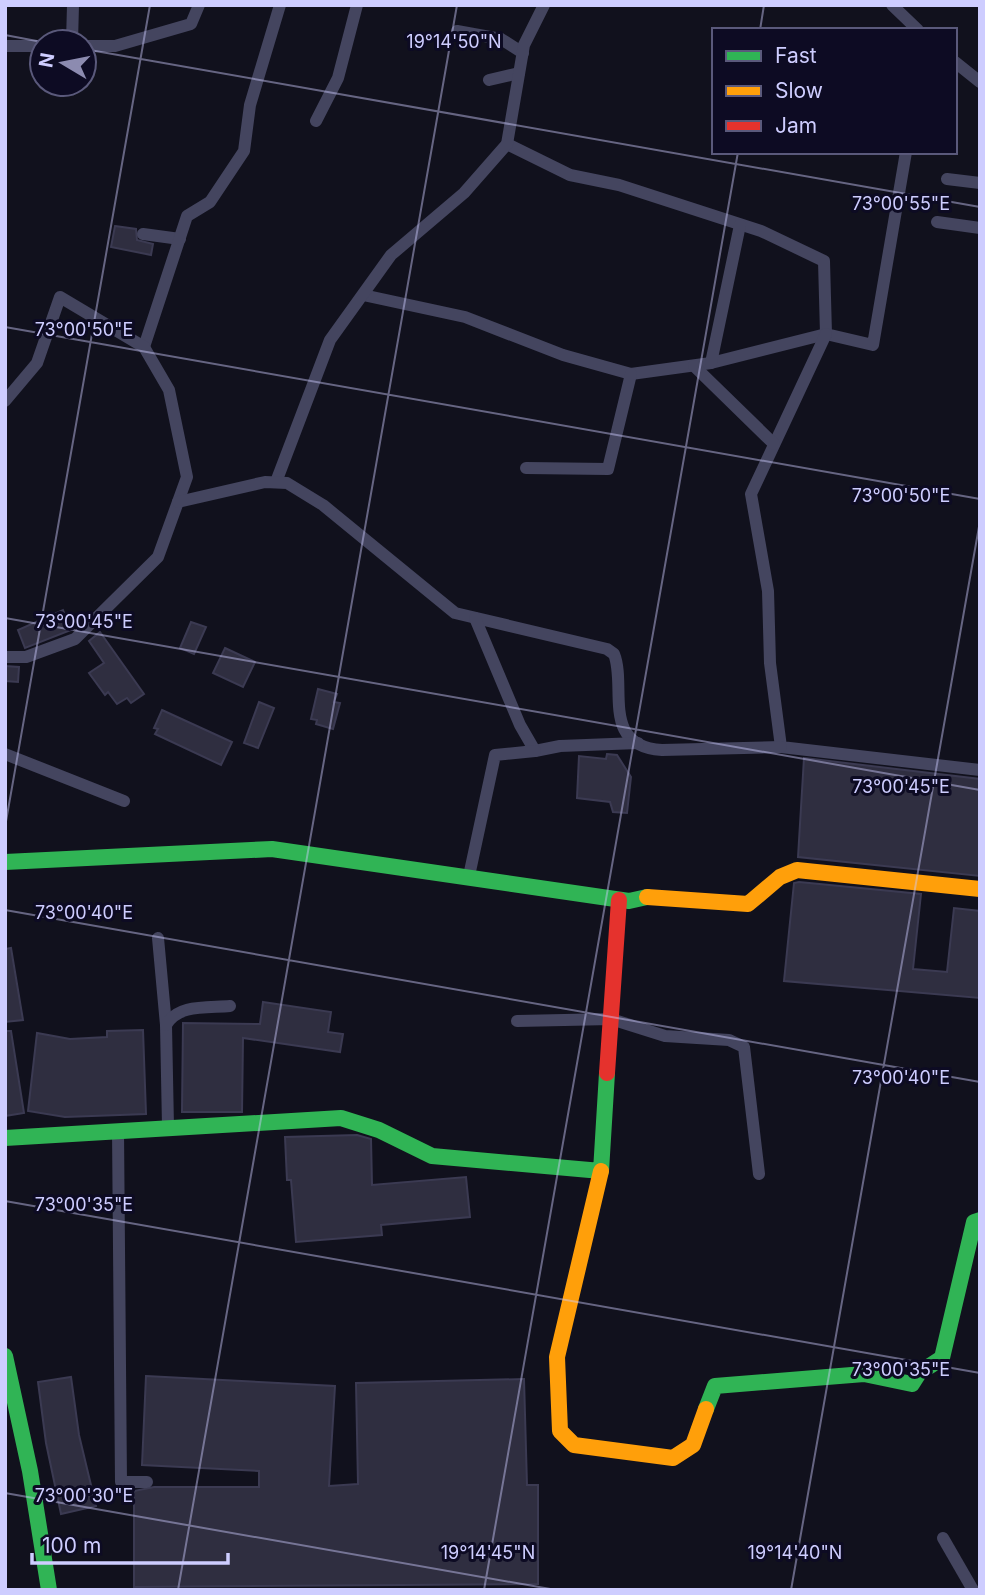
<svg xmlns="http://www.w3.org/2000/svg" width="985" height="1595" font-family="Inter,sans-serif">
<rect width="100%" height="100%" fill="#11111d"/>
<g fill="#2f2e40" stroke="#3b3a52" stroke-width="2">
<polygon points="115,226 136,229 137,240 153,244 151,255 111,247"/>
<polygon points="63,610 71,630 25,648 18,630"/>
<polygon points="191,622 206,627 194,654 180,648"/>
<polygon points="100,632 144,694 131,703 127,698 117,704 108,692 105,695 89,673 104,663 89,641"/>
<polygon points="225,648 255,662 243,687 213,673"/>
<polygon points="5,666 19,667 18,682 5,681"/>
<polygon points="318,689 337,694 334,702 340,703 333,729 316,724 317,720 311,719"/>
<polygon points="259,702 274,708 258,748 244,743"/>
<polygon points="162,710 232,742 221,765 155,734 158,729 154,728"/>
<polygon points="607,754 617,755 631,777 627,813 613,812 610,802 577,798 579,756 606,759"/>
<polygon points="804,758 980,779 980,876 798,857"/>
<polygon points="799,882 921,894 913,969 947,972 954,908 980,911 980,998 784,981 794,883"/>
<polygon points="11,948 23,1020 5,1022 5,949"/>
<polygon points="263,1002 331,1012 328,1032 343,1034 340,1052 243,1038 242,1112 182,1112 183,1023 260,1024"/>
<polygon points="143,1030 146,1114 65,1117 28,1111 37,1033 70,1039 107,1037 107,1031"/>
<polygon points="5,1031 11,1031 24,1113 5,1116"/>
<polygon points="357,1135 371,1139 372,1185 466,1177 470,1217 381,1225 382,1235 296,1242 291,1180 287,1180 285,1137"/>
<polygon points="146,1376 335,1386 329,1486 358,1484 356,1383 524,1379 527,1485 538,1485 538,1584 134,1587 134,1491 154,1487 259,1487 259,1471 142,1465"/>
<polygon points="71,1377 79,1435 96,1506 61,1514 46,1443 38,1382"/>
</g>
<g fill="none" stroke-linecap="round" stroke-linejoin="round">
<g stroke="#44455f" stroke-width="12">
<polyline points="892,5 918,30"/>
<polyline points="457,31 501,39 523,53"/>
<polyline points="72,42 73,5"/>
<polyline points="5,46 42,46"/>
<polyline points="84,46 115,46 191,24 199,5"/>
<polyline points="955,62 980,82"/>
<polyline points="489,80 519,73"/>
<polyline points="316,121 338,78 357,5"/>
<polyline points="507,144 570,175 619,185 761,231 824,261 826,334 873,345 906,152"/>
<polyline points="947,179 980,183"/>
<polyline points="937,222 980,228"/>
<polyline points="143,234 180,239"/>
<polyline points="363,295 465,317 563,355 631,374 711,363 826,334"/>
<polyline points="826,334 751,494 768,591 770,663 781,747 980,770"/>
<polyline points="144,347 187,216 210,202 244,151 250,105 280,5"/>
<polyline points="711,363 740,225"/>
<polyline points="694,366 774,444"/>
<polyline points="5,401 37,363 60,297 144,347 169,390 187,477 158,557 75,639 26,657 5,657"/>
<polyline points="526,468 608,469 631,374"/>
<polyline points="276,482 330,340 391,255 464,193 507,144 524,45 544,5"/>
<path d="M178,502L265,482L287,483L323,505L455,613L607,649L614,654C627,686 600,746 662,750L781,747"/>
<polyline points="475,618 520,725 535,751 560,746 638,743"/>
<polyline points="5,754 124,801"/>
<polyline points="469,876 495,755 535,751"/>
<polyline points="158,938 166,1025 168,1127"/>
<polyline points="517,1021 611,1019 665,1036 729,1040 744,1047 759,1174"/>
<path d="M166,1025C178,1004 207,1008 230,1006"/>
<polyline points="118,1130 121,1482 147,1482"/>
<polyline points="943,1538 973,1590"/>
</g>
<g stroke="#30b455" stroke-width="16">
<polyline points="5,862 272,849 629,901 647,897"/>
<polyline points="5,1138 341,1118 379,1130 432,1156 601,1171 607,1073"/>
<polyline points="5,1356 30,1471 49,1590"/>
<polyline points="706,1409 715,1386 864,1374 912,1384 919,1373 942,1358 974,1222 980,1220"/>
</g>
<g stroke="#ff9f0a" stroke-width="16">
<polyline points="647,897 748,904 780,877 797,870 980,889"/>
<polyline points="601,1171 557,1357 560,1431 574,1445 673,1458 693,1445 706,1409"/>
</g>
<polyline stroke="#e5322d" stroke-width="16" points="607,1073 619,900"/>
</g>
<path fill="none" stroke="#cecdff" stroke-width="2" stroke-opacity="0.45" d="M760,30L764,5M5,35L42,42M84,49L980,207M5,327L980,499M5,618L980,790M5,827L150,5M5,910L980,1082M5,1201L980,1373M5,1493L556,1590M178,1590L457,5M484,1590L738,152M791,1590L980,521"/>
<g font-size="18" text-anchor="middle" fill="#cecdff" stroke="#0d0b23" stroke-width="6" stroke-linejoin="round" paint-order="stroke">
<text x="454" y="48">19°14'50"N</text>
<text x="901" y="210">73°00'55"E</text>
<text x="84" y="336">73°00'50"E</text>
<text x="901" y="502">73°00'50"E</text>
<text x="84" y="628">73°00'45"E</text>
<text x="901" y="793">73°00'45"E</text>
<text x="84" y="919">73°00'40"E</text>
<text x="901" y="1084">73°00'40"E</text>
<text x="84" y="1211">73°00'35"E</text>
<text x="901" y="1376">73°00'35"E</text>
<text x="84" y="1502">73°00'30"E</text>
<text x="488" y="1559">19°14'45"N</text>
<text x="795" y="1559">19°14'40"N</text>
</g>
<rect width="985" height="1595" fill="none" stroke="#cecdff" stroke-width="14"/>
<rect x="712" y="28" width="245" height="126" fill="#0d0b23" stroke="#5a597b" stroke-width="2"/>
<rect x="726" y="51" width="35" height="10" fill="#30b455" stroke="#5a597b" stroke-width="2"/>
<text x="775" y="63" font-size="21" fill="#cecdff">Fast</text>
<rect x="726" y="86" width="35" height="10" fill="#ff9f0a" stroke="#5a597b" stroke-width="2"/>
<text x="775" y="98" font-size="21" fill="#cecdff">Slow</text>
<rect x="726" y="121" width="35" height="10" fill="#e5322d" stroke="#5a597b" stroke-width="2"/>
<text x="775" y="133" font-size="21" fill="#cecdff">Jam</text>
<g transform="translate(63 63) rotate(280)"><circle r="33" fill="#0d0b23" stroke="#5a597b" stroke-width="2"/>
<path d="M0-5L12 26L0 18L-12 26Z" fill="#8c8bb0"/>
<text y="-10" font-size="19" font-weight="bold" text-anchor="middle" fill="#cecdff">N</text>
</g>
<path d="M32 1553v10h196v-10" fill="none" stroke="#cecdff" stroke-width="3.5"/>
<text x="42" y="1553" font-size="21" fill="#cecdff" stroke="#0d0b23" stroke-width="5" paint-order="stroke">100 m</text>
</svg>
